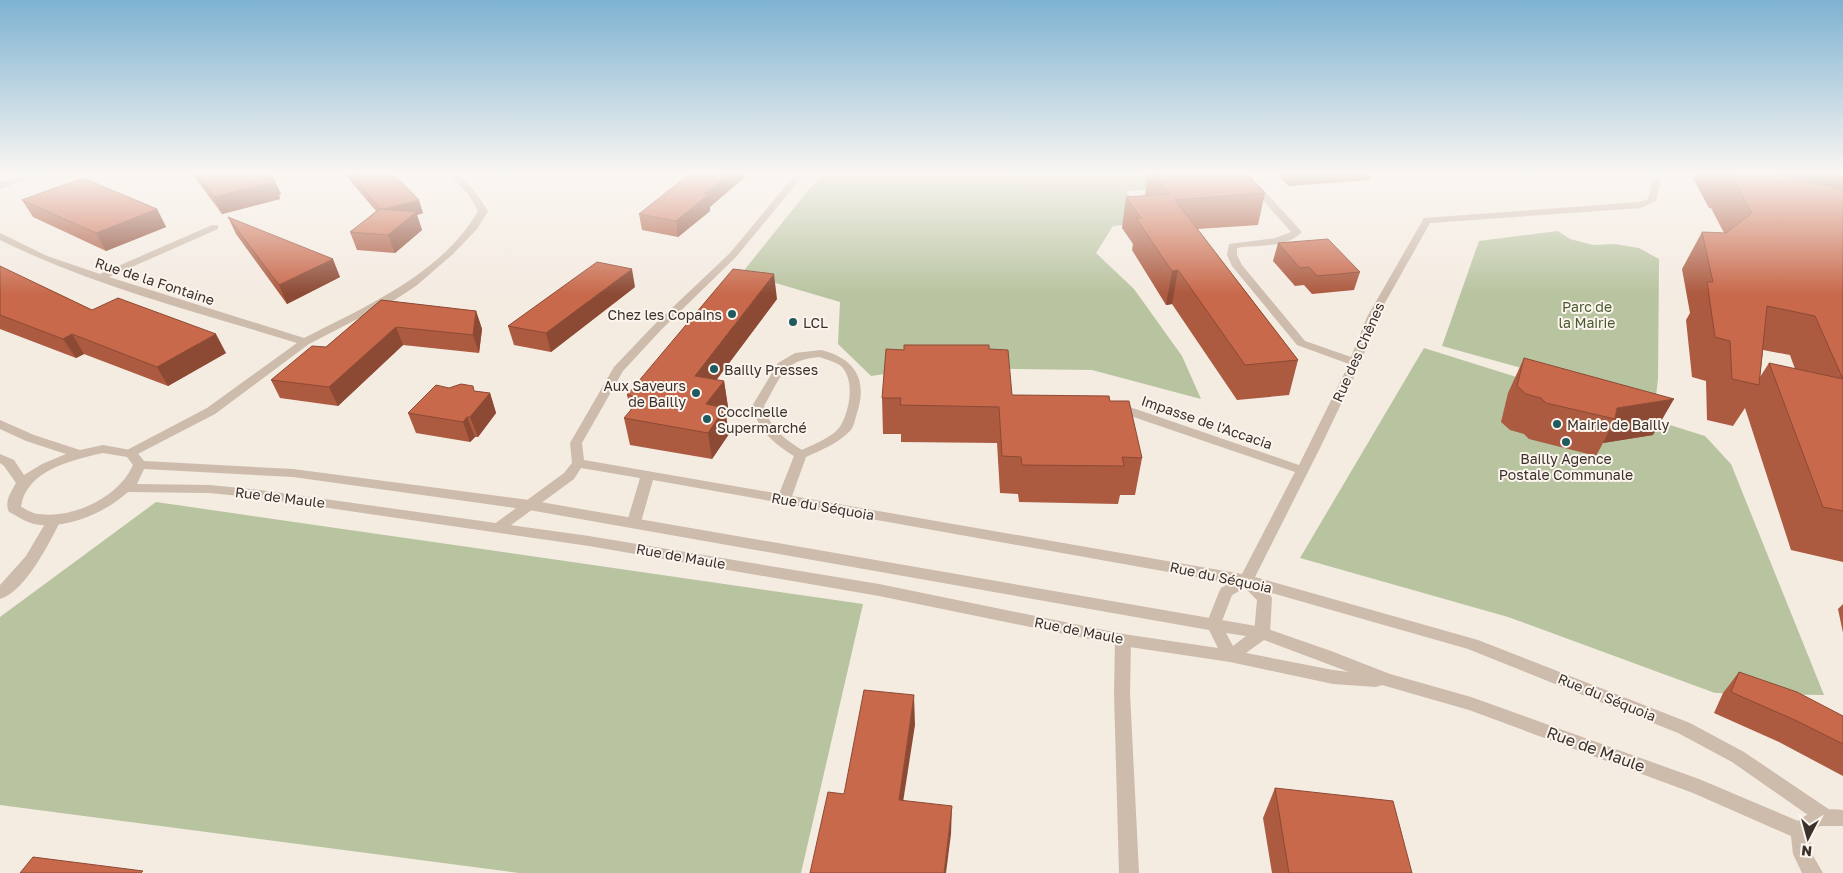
<svg xmlns="http://www.w3.org/2000/svg" width="1843" height="873" font-family="'Golos Text',sans-serif">
<rect width="100%" height="100%" fill="#f4ebe1"/>
<g fill="#b8c4a0">
<polygon points="826,172 1222,172 1234,185 1126,191 1149,222 1113,226 1096,253 1134,289 1182,356 1201,399 1092,370 926,368 871,376 838,344 840,302 742,273 810,188"/>
<polygon points="1558,231 1570,239 1593,245 1615,244 1639,248 1659,259 1658,379 1655,405 1442,346 1479,241"/>
<polygon points="1424,348 1705,436 1731,464 1824,695 1715,693 1508,617 1300,558"/>
<polygon points="156,502 863,604 801,873 519,873 0,805 0,617"/>
</g>
<g fill="none" stroke-linecap="round" stroke-linejoin="round">
<g fill="#cdbbac" fill-rule="evenodd">
<path d="M821,350C855,358 868,380 857,413C855,419 854,427 850,431C838,443 822,450 806,457L791,499L789,502H779L777,499L794,456C773,443 759,431 752,406L778,363L795,353ZM819,357C825,359 836,362 841,366C855,380 850,409 841,425C834,437 814,444 802,450C783,438 770,428 764,406C781,377 783,360 819,357Z"/>
<polygon points="1123,634 1129,636 1131,640 1130,693 1139,873 1119,873 1114,693 1115,640 1117,636"/>
</g>
<g fill="#cdbbac" fill-rule="evenodd">
<polygon points="34,172 46,172 0,189 0,183"/>
<path d="M446,172H455L474,190L488,211L477,229L453,254L416,286L396,299L309,344L215,414L132,457L127,456L126,453L127,450L207,408L297,343C197,312 93,286 0,240V233L47,256L100,274L212,225H218V229L109,277L304,338C365,307 443,273 478,211L468,194Z"/>
<path d="M797,172H806L736,257L661,330L623,371L582,443L584,460L1242,574L1295,472L1113,410L1111,407L1117,403L1121,404L1299,465L1349,364L1297,345L1232,266L1227,255L1229,244L1275,238L1291,232L1238,172H1247L1302,232C1286,249 1257,244 1237,248V255L1242,265L1305,341L1351,357L1367,317L1424,218L1640,202L1648,199L1655,172H1663L1656,201L1641,208L1430,223L1377,317L1361,362L1321,446L1255,577L1478,640L1690,723L1744,752L1830,810L1833,816L1830,822L1824,824L1818,822L1732,762L1678,733L1468,649L1268,592L1272,598L1270,633L1267,637L1262,639L1257,637L1254,633L1257,600L1245,588L1232,595L1219,629L1214,631L1209,629L1206,625L1219,592L1221,588L1230,583L653,480L641,522L639,525H629L627,522L640,478L581,468L574,479L503,531H493L491,528L493,525L564,473L572,463L570,443L614,367L653,326L730,253Z"/>
<path d="M54,515L59,517L61,520C49,543 26,591 0,599V585L26,556L49,517Z"/>
</g>
<path fill="#cdbbac" fill-rule="evenodd" d="M0,420L34,435L80,450L103,445L136,451L144,461L293,469L529,500L1262,627L1331,651L1390,674L1471,697L1699,779L1798,821C1811,810 1826,808 1843,810V826H1820L1809,834L1812,854L1823,873H1802L1793,854L1791,836L1693,793L1469,710L1382,685L1376,687L1333,684L1230,662L1123,646L879,596L589,546L260,498L209,493L128,492C105,513 65,530 34,524C26,522 17,516 9,512C4,502 11,492 16,483L4,466L0,463V454L14,460L24,475L42,464L66,454L26,441L0,429ZM103,453L127,457L133,465C119,497 73,519 39,514C33,514 26,509 21,507C26,470 72,460 103,453ZM144,469L293,477L529,510L1209,630L1218,648L1123,634L879,584L589,536L260,490L209,485L137,484ZM1226,633L1246,636L1233,646ZM1264,640L1349,672L1333,670L1246,653Z"/>
</g>
<g fill="#ac5a40" fill-rule="evenodd">
<polygon points="191,172 269,172 273,177 281,194 279,195 280,199 222,214"/>
<polygon points="343,172 392,172 423,213 417,215 422,230 395,253 357,250 350,232 376,211"/>
<polygon points="1148,172 1245,172 1265,193 1258,225 1198,229 1298,360 1289,395 1237,400 1172,304 1166,305 1132,250 1133,244 1122,228 1126,197 1145,196"/>
<polygon points="1274,172 1373,172 1370,180 1289,186"/>
<path d="M1694,172H1843V562L1791,550L1745,408L1733,426L1707,420L1706,381L1692,377L1686,320L1690,313L1682,269L1702,232L1724,233L1711,208H1709L1693,178ZM1763,350L1790,355L1795,369L1769,363L1760,377Z"/>
<polygon points="22,200 157,209 166,227 106,251 33,217"/>
<polygon points="710,207 710,211 678,237 642,230 639,214"/>
<polygon points="228,217 340,277 287,304 236,234"/>
<polygon points="1278,243 1360,272 1354,290 1312,294 1304,285 1295,286 1273,261"/>
<polygon points="0,266 92,310 226,353 168,386 84,354 76,358 0,329"/>
<polygon points="635,287 551,352 514,345 508,326"/>
<polygon points="777,299 716,380 724,381 728,407 725,410 729,434 712,459 630,445 624,418 631,411 627,395"/>
<polygon points="381,300 476,311 482,329 479,353 403,345 338,406 280,398 271,380 326,347"/>
<polygon points="989,349 1012,395 1110,401 1142,458 1135,495 1120,495 1118,504 1019,502 1018,494 1000,493 997,443 901,442 901,434 883,434 882,398"/>
<polygon points="1524,358 1653,435 1603,443 1596,456 1529,439 1524,434 1510,430 1501,422 1508,393"/>
<polygon points="474,391 490,393 496,413 478,437 475,437 470,442 416,433 408,413"/>
<polygon points="1843,604 1843,633 1838,609"/>
<polygon points="1739,672 1843,716 1843,776 1779,742 1714,713 1723,693"/>
<polygon points="1275,788 1412,873 1272,873 1263,818"/>
</g>
<g fill="#8c4a34">
<polygon points="731,172 751,172 710,207 710,211 678,237 676,221 704,194"/>
<polygon points="1792,172 1843,172 1843,192 1778,174"/>
<polygon points="273,177 281,194 279,195 280,199 222,214 214,197"/>
<polygon points="419,200 423,213 417,215 422,230 395,253 388,235 381,210"/>
<polygon points="157,209 166,227 106,251 96,233"/>
<polygon points="333,259 340,277 287,304 279,285"/>
<polygon points="632,269 635,287 551,352 546,333"/>
<polygon points="1178,270 1172,304 1166,305 1172,271"/>
<polygon points="774,274 777,299 700,402 695,376"/>
<polygon points="476,311 482,329 479,353 473,335"/>
<polygon points="396,327 403,345 338,406 329,387"/>
<polygon points="72,334 84,354 76,358 63,339"/>
<polygon points="216,334 226,353 168,386 157,367"/>
<polygon points="724,381 728,407 725,410 729,434 712,459 708,433 706,404"/>
<polygon points="490,393 496,413 478,437 470,417"/>
<polygon points="1674,399 1653,435 1603,443 1615,419 1617,408"/>
<polygon points="467,417 475,437 470,442 463,422"/>
<polygon points="914,695 915,725 899,828 899,800"/>
<polygon points="952,806 951,834 946,873 944,873"/>
</g>
<g fill="#c8694b" stroke="#8c4a34">
<polygon points="195,172 269,172 273,177 271,178 273,182 214,197"/>
<polygon points="349,172 392,172 419,200 384,209 380,209"/>
<polygon points="692,172 731,172 704,194 708,195 676,221 639,214"/>
<polygon points="1152,172 1245,172 1265,193 1175,200 1298,360 1245,365 1178,270 1172,271 1136,218 1141,218 1126,197 1169,194"/>
<polygon points="1726,172 1792,172 1778,174 1843,190 1843,511 1823,507 1769,363 1843,379 1815,316 1767,306 1759,385 1732,379 1730,341 1715,337 1707,282 1713,282 1702,232 1726,233 1752,213 1730,173 1727,173"/>
<polygon points="83,178 157,209 96,233 22,200"/>
<polygon points="380,209 416,212 388,235 350,232"/>
<polygon points="228,217 333,259 279,285"/>
<polygon points="1328,239 1360,272 1317,276 1309,267 1300,268 1278,243"/>
<polygon points="597,262 632,269 546,333 508,326"/>
<polygon points="0,266 92,310 118,298 216,334 157,367 72,334 63,339 0,315"/>
<polygon points="733,269 774,274 695,376 724,381 706,404 725,408 708,433 624,418 641,398 627,395"/>
<polygon points="381,300 476,311 473,335 396,327 329,387 271,380 312,346 326,347"/>
<polygon points="904,345 989,345 989,349 1008,350 1012,395 1109,396 1110,401 1129,401 1142,458 1122,457 1124,466 1022,465 1021,457 1002,456 999,407 900,405 901,398 882,398 886,349 904,350"/>
<polygon points="1524,358 1674,399 1617,408 1615,419 1546,403 1541,398 1526,394 1517,386"/>
<polygon points="461,384 473,386 474,391 490,393 470,417 467,417 463,422 408,413 436,385 449,388"/>
<polygon points="1739,672 1797,692 1843,716 1843,744 1797,721 1731,692"/>
<polygon points="864,690 914,695 899,800 952,806 944,873 810,873 828,792 844,794"/>
<polygon points="1275,788 1393,801 1412,873 1289,873"/>
<polygon points="33,857 143,871 141,873 20,873"/>
</g>
<linearGradient id="sky" x2="0" y2="1"><stop stop-color="#7eb2d2"/><stop offset="0.59" stop-color="#faf6f2"/><stop offset="1" stop-color="#faf6f2" stop-opacity="0"/></linearGradient>
<rect width="1843" height="294" fill="url(#sky)"/>
<g fill="#1f5a5e" stroke="#fbf5ee" stroke-width="2">
<circle cx="732" cy="314" r="5"/>
<circle cx="793" cy="322" r="5"/>
<circle cx="714" cy="369" r="5"/>
<circle cx="696" cy="393" r="5"/>
<circle cx="707" cy="419" r="5"/>
<circle cx="1557" cy="424" r="5"/>
<circle cx="1566" cy="442" r="5"/>
</g>
<g text-anchor="middle" dominant-baseline="central" stroke-width="4" stroke-linejoin="round" paint-order="stroke">
<g font-size="14" fill="#3b302b" stroke="#fbf5ee">
<text transform="translate(155 281) rotate(18)">Rue de la Fontaine</text>
<text transform="translate(1358 352) rotate(-66)">Rue des Chênes</text>
<text transform="translate(1207 422) rotate(19)">Impasse de l'Accacia</text>
<text transform="translate(280 497) rotate(7)">Rue de Maule</text>
<text transform="translate(823 506) rotate(10)">Rue du Séquoia</text>
<text transform="translate(681 556) rotate(10)">Rue de Maule</text>
<text transform="translate(1221 577) rotate(12)">Rue du Séquoia</text>
<text transform="translate(1079 630) rotate(11)">Rue de Maule</text>
<text transform="translate(1607 697) rotate(22)">Rue du Séquoia</text>
</g>
<g font-size="14" fill="#4a5a2e" stroke="#fbf5ee">
<text x="1587" y="306">Parc de<tspan x="1587" dy="16">la Mairie</tspan></text>
</g>
<g font-size="14" fill="#3b302b" stroke="#fbf5ee" text-anchor="start">
<text x="722" y="314" text-anchor="end">Chez les Copains</text>
<text x="803" y="322">LCL</text>
<text x="724" y="369">Bailly Presses</text>
<text x="686" y="385" text-anchor="end">Aux Saveurs<tspan x="686" dy="16">de Bailly</tspan></text>
<text x="717" y="411">Coccinelle<tspan x="717" dy="16">Supermarché</tspan></text>
<text x="1567" y="424">Mairie de Bailly</text>
<text x="1566" y="458" text-anchor="middle">Bailly Agence<tspan x="1566" dy="16">Postale Communale</tspan></text>
</g>
<g font-size="16" fill="#3b302b" stroke="#fbf5ee">
<text transform="translate(1596 749) rotate(20)">Rue de Maule</text>
</g>
</g>
<g transform="translate(1808 838) rotate(186)" stroke="#fbf5ee" stroke-width="4" paint-order="stroke">
<path d="M0-4L9 19L0 12L-9 19Z" fill="#3b302b"/>
<text y="-8" font-size="14" font-weight="bold" text-anchor="middle" fill="#3b302b">N</text>
</g>
</svg>
